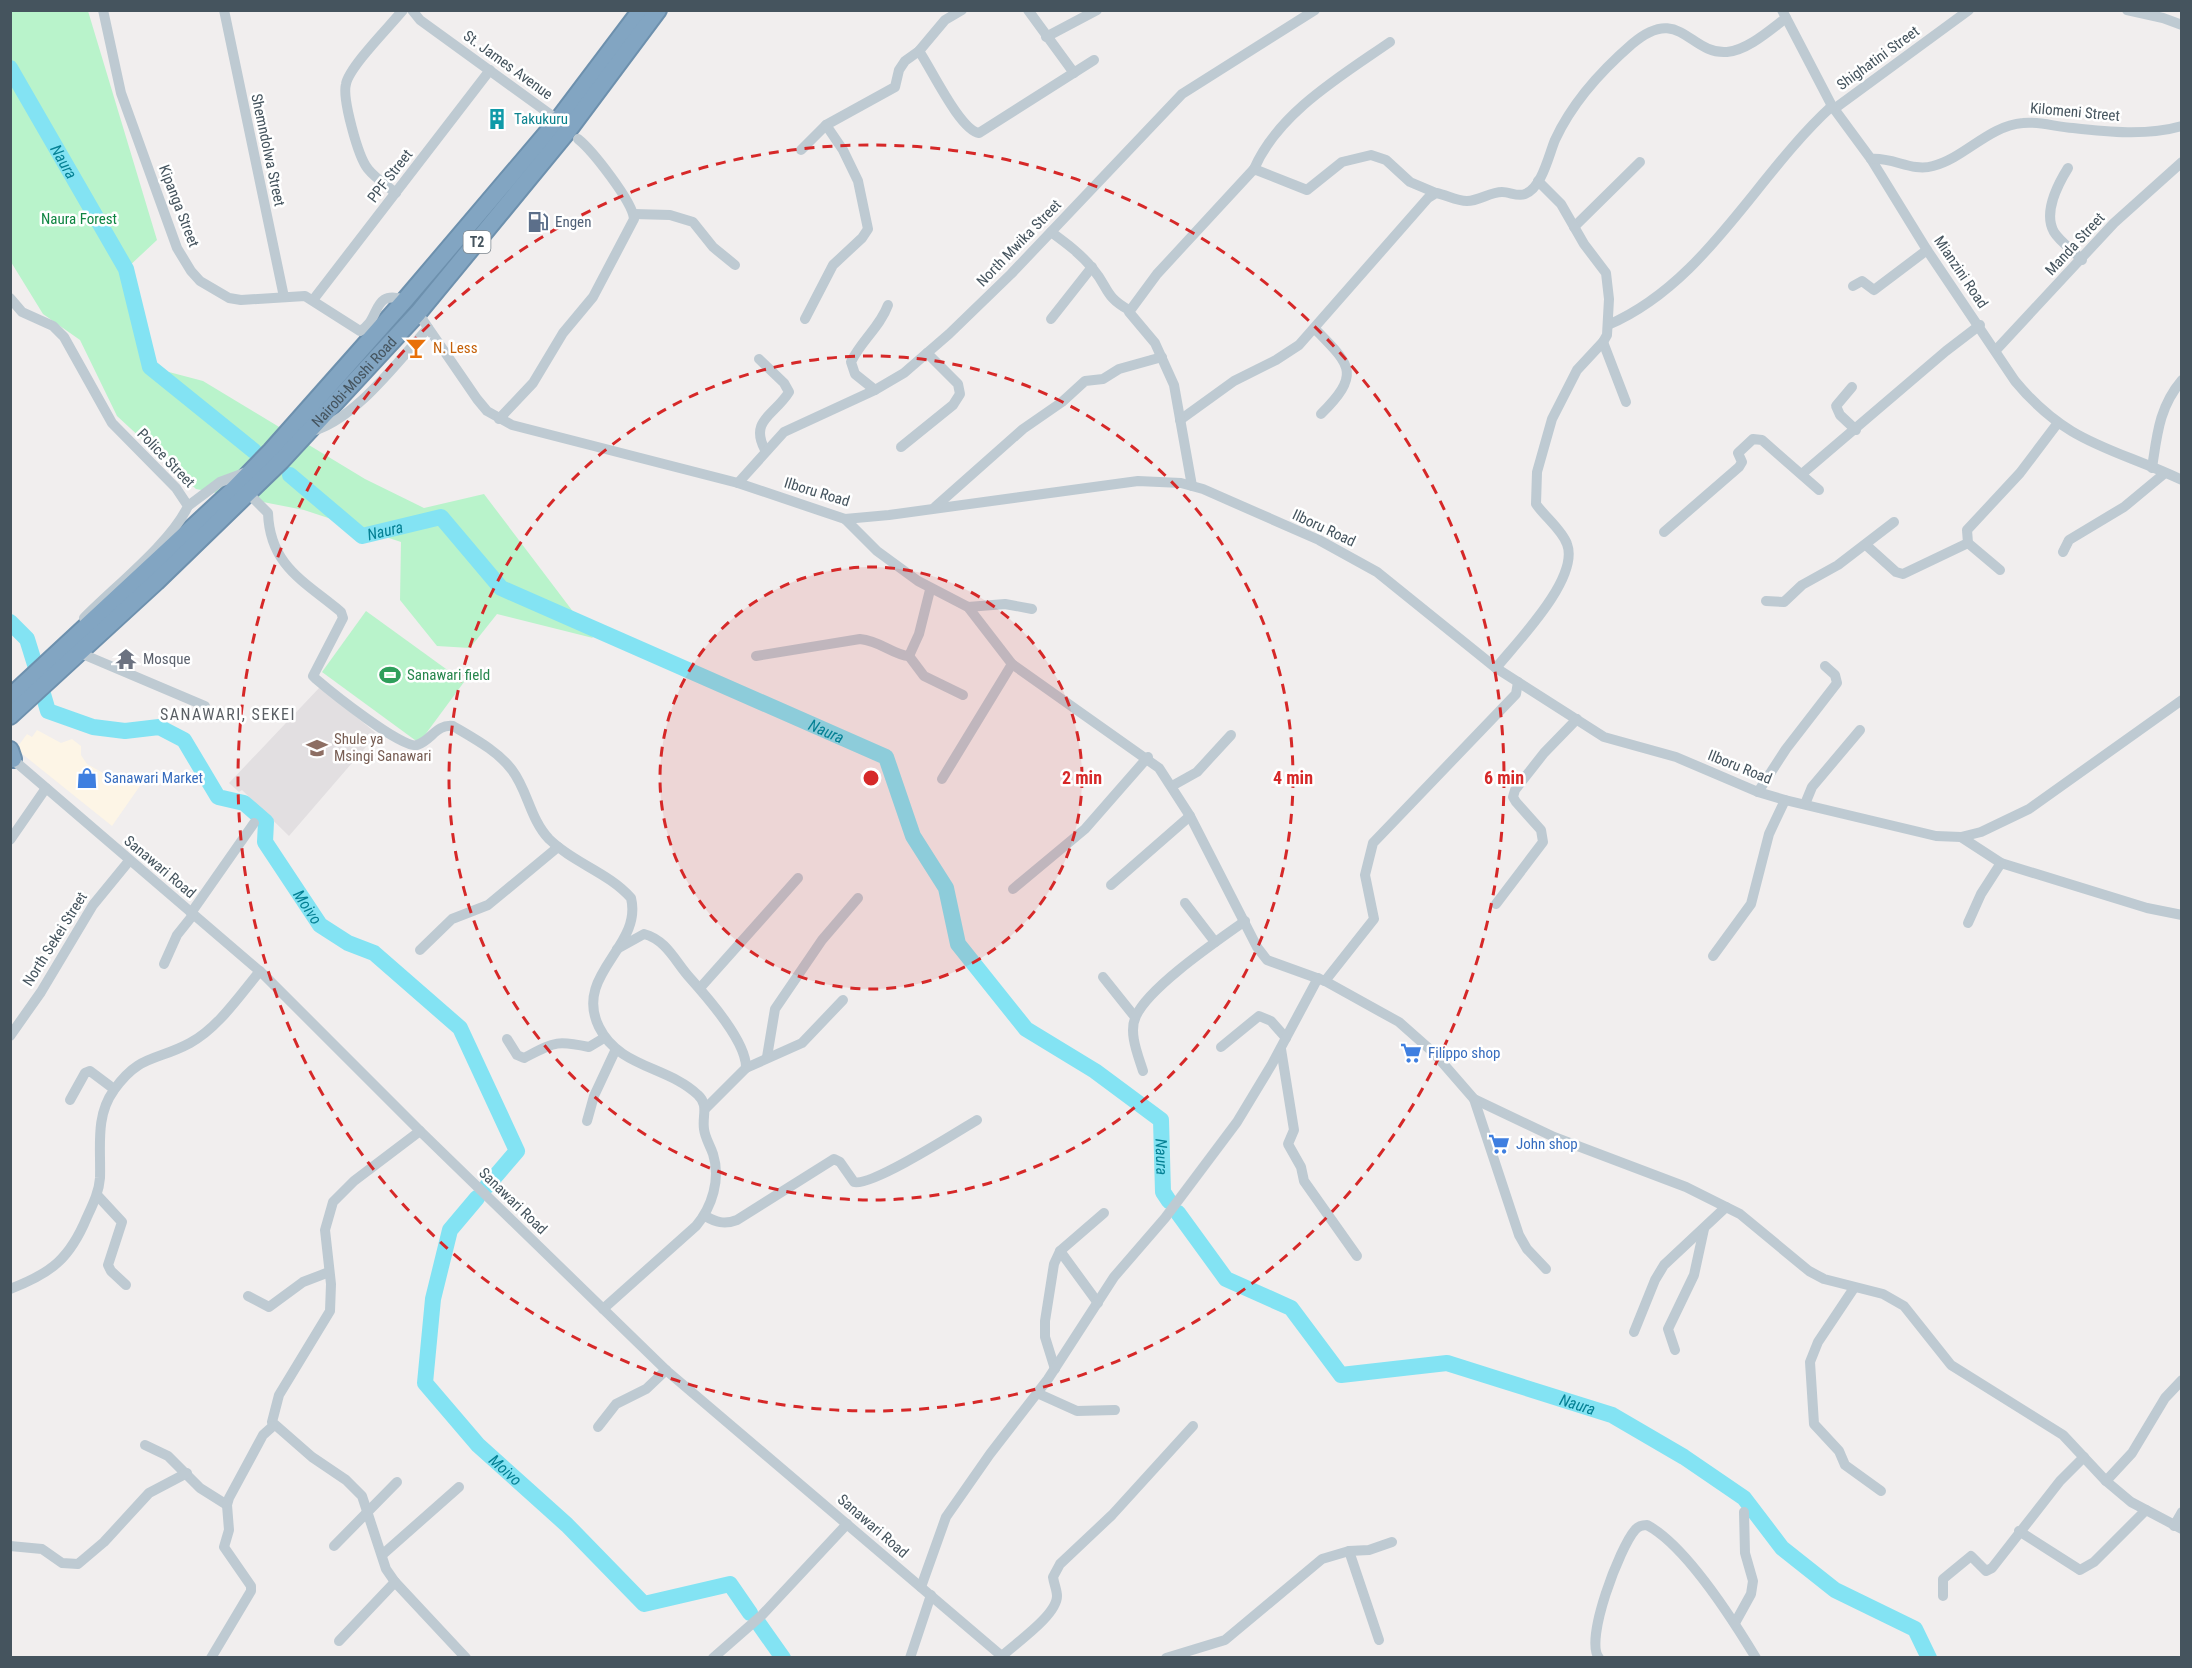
<svg xmlns="http://www.w3.org/2000/svg" width="2192" height="1668" font-family="'Roboto Condensed',sans-serif">
<rect width="100%" height="100%" fill="#f1eeee"/>
<polygon fill="#fdf5e6" points="37,730 61,743 72,739 81,746 81,755 87,764 105,774 142,783 112,826 16,749 27,734 32,737"/>
<polygon fill="#e2dfe1" points="320,687 377,734 289,836 242,790 239,792 229,783"/>
<g fill="#b9f3cb">
<polygon points="11,11 88,11 157,240 126,269 150,367 203,381 365,479 424,508 484,494 593,638 497,614 470,648 437,646 400,600 401,542 304,510 196,489 117,416 80,340 43,314 11,262"/>
<polygon points="366,611 464,682 419,743 322,672"/>
</g>
<g fill="none" stroke-linecap="round" stroke-linejoin="round">
<g stroke="#83e3f3" stroke-width="16">
<path id="s1" d="M10,68L126,269L150,367L254,451"/>
<path id="s2" d="M290,475L362,536L441,517L501,588L886,757L913,836L946,888L958,944L1026,1029L1095,1071L1161,1120L1163,1192L1169,1201"/>
<polyline points="10,622 27,639 36,668"/>
<path id="s3" d="M43,694L48,711L93,727L125,731L159,727L184,740L218,797L244,803L266,822L265,842L320,925L348,943L374,953L460,1028L517,1151L487,1186"/>
<path id="s4" d="M477,1198L450,1230L433,1299L425,1383L478,1445L567,1525L644,1604L730,1584L750,1613"/>
<path id="s5" d="M1178,1213L1226,1279L1291,1308L1341,1375L1447,1363L1612,1415L1684,1457L1744,1498L1782,1548L1835,1590L1915,1629L1929,1658"/>
<polyline points="759,1624 783,1658"/>
</g>
<defs>
<g id="highway">
<polyline points="10,697 233,490 271,451 405,300 558,120 641,10"/>
<path id="s6" d="M10,716L156,582L281,461L418,313L567,132L658,10"/>
<polyline points="10,750 13,759"/>
</g>
</defs>
<use href="#highway" stroke="#6d90ad" stroke-width="20"/>
<g stroke="#becad2" stroke-width="10">
<path d="M103,10L121,93L177,248L191,271L200,281L229,298L241,300L305,296L360,331C381,321 371,288 405,300"/>
<polyline points="224,10 284,297"/>
<polyline points="412,10 420,20 558,120"/>
<polyline points="1028,10 1074,73"/>
<path d="M1782,10L1832,106L1871,159L1927,250L2015,381C2068,445 2112,447 2182,480"/>
<polyline points="2127,10 2163,18 2182,25"/>
<polyline points="1046,37 1097,10"/>
<path d="M919,51C932,70 960,130 979,133L1094,60"/>
<polyline points="1834,109 1969,10"/>
<polyline points="801,150 826,125"/>
<path d="M1871,159C1893,157 1912,172 1933,166C1966,157 1988,126 2023,123C2039,121 2056,127 2073,128C2108,132 2147,136 2182,126"/>
<path d="M2068,168C2058,184 2043,213 2054,232C2060,242 2074,251 2082,260"/>
<path d="M1254,169C1278,113 1341,76 1390,42"/>
<path d="M396,193C386,185 375,178 368,169C358,157 342,98 346,84C349,67 390,26 403,10"/>
<polyline points="634,214 670,215 693,222 713,247 735,265"/>
<polyline points="1574,227 1640,162"/>
<path d="M1051,232C1066,243 1081,254 1093,269C1109,288 1104,296 1129,310"/>
<polyline points="1853,286 1862,281 1874,290 1927,250"/>
<path d="M10,298L22,312L53,326L64,337L112,423L176,488L188,506C171,543 113,588 84,618"/>
<polyline points="313,300 490,70"/>
<polyline points="418,313 477,399 487,411 512,425 738,483 845,519 889,515 1138,481 1181,483 1203,489 1319,540 1377,572 1496,668 1604,737 1676,757 1758,792 1785,800 1936,836 1961,837 1981,832 2029,809 2182,700"/>
<polyline points="805,319 833,265 862,238 868,229 858,181 843,150 826,125 895,87 899,70 905,61 919,51 945,20 962,10"/>
<polyline points="1051,319 1092,267"/>
<path d="M1608,325C1706,283 1755,176 1832,106"/>
<path d="M1315,329C1350,365 1362,373 1321,414"/>
<polyline points="1603,342 1626,402"/>
<polyline points="1996,350 2114,223 2182,162"/>
<path d="M759,359L784,383L789,392C775,415 749,420 765,450"/>
<polyline points="1852,387 1836,406 1840,415 1856,430"/>
<path d="M875,390L855,374L851,362C861,341 880,327 888,305"/>
<path d="M499,419L533,383L563,333L593,297L634,219C633,202 592,150 578,139"/>
<path d="M1180,420L1234,381L1276,360L1299,345L1428,198L1436,193C1447,195 1456,201 1467,201C1479,201 1490,192 1502,192C1510,192 1518,197 1525,194C1542,188 1549,154 1555,140C1572,103 1602,70 1632,44C1680,3 1689,55 1727,52C1748,50 1770,30 1786,18"/>
<path d="M308,432C351,425 399,360 428,328"/>
<polyline points="901,447 953,405 960,394 958,384 927,353"/>
<path d="M2152,468C2157,435 2159,407 2182,380"/>
<polyline points="1803,473 1946,351 1980,325"/>
<polyline points="738,483 784,432 875,390 904,373 949,334 1011,274 1182,94 1315,10"/>
<polyline points="1192,486 1174,385 1155,343 1129,312 1157,274 1254,169 1307,190 1342,162 1371,155 1386,160 1410,182 1436,193"/>
<path d="M248,493L268,513C270,566 304,581 341,612L343,618L313,676L316,679C330,691 403,750 417,745C432,740 436,724 453,726C473,738 498,751 512,770C528,791 530,819 549,839C573,863 608,872 631,898C643,947 573,974 599,1027C619,1068 668,1066 698,1095C709,1105 702,1116 704,1129C705,1138 710,1145 713,1154C721,1179 712,1207 696,1226L603,1309"/>
<polyline points="188,506 220,482 247,472"/>
<polyline points="935,507 1023,429 1062,402 1085,381 1103,379 1119,369 1162,357"/>
<polyline points="845,519 877,551 918,581 968,607 1012,664 1159,768 1190,816 1257,947 1267,960 1325,981 1399,1022 1434,1053 1474,1099 1554,1137 1686,1187 1740,1214 1809,1271 1824,1279 1883,1294 1904,1306 1951,1365 2063,1435 2106,1481 2131,1502 2182,1529"/>
<polyline points="1664,532 1739,467 1742,462 1738,453 1753,439 1762,440 1819,490"/>
<polyline points="1866,545 1896,572 1903,574 1968,543"/>
<polyline points="2063,552 2069,540 2124,507 2165,473"/>
<polyline points="2000,570 1968,543 1967,530 2020,473 2057,424"/>
<polyline points="1766,601 1784,602 1802,585 1838,565 1894,522"/>
<polyline points="968,607 1005,604 1032,609"/>
<polyline points="80,653 205,706"/>
<path d="M756,656L860,639C881,641 893,655 909,656L919,634L930,590"/>
<polyline points="909,656 924,676 963,695"/>
<path d="M1496,668C1517,642 1580,578 1567,544C1562,530 1545,517 1536,504L1537,472L1552,419L1577,370L1603,342L1607,335L1609,299L1606,273L1584,244L1561,204L1538,181"/>
<polyline points="10,757 263,974 420,1131 667,1371 1004,1658"/>
<polyline points="942,779 1012,664"/>
<polyline points="1172,786 1197,772 1231,735"/>
<polyline points="1758,792 1786,749 1837,683 1835,675 1825,666"/>
<polyline points="1805,804 1812,787 1860,730"/>
<polyline points="1961,837 2001,863 2147,908 2182,915"/>
<polyline points="10,840 46,788"/>
<polyline points="1111,885 1190,816"/>
<polyline points="1013,889 1085,829 1148,757"/>
<polyline points="1185,903 1215,942"/>
<polyline points="1496,904 1543,842 1541,830 1516,802 1513,797 1515,790 1544,753 1577,719"/>
<polyline points="191,913 254,823"/>
<polyline points="1968,923 1981,894 2001,863"/>
<path d="M617,949L644,934C667,940 676,963 690,978C707,997 747,1042 746,1068L705,1109"/>
<polyline points="420,950 452,919 488,905 558,847"/>
<polyline points="1713,956 1751,904 1769,834 1785,800"/>
<polyline points="164,964 177,935 193,915"/>
<polyline points="1103,977 1135,1017"/>
<polyline points="1325,981 1374,919 1365,875 1373,843 1516,694 1518,682"/>
<polyline points="700,988 798,878"/>
<polyline points="10,1036 41,992 93,905 129,861"/>
<path d="M507,1039L517,1055L524,1058C555,1042 556,1040 589,1047L604,1038"/>
<polyline points="1221,1047 1259,1016 1271,1021 1286,1038"/>
<polyline points="1281,1049 1294,1130 1288,1144 1301,1167 1304,1181 1357,1256"/>
<polyline points="767,1057 775,1009 822,940 858,898"/>
<polyline points="746,1068 802,1043 843,1000"/>
<path d="M1143,1071C1138,1055 1128,1032 1136,1016C1149,987 1217,941 1245,921"/>
<polyline points="1474,1099 1519,1235 1527,1249 1546,1269"/>
<polyline points="70,1100 85,1073 90,1071 114,1089"/>
<polyline points="587,1121 594,1096 615,1051"/>
<polyline points="420,1131 354,1181 333,1202 325,1230 331,1284 330,1311 279,1395 272,1422 312,1457 346,1480 362,1496 386,1569 395,1582 466,1658"/>
<polyline points="97,1195 122,1222 108,1265 111,1271 126,1285"/>
<path d="M705,1216C716,1222 724,1225 737,1220L834,1159L840,1162L854,1182C871,1187 957,1132 977,1120"/>
<polyline points="1060,1251 1098,1303"/>
<polyline points="1854,1288 1818,1342 1810,1362 1814,1424 1839,1451 1845,1465 1881,1491"/>
<path d="M10,1289C52,1273 70,1258 87,1217C93,1204 99,1192 100,1178C101,1147 95,1116 114,1090C139,1054 157,1061 190,1043C218,1028 240,995 260,971"/>
<polyline points="248,1296 269,1307 303,1282 329,1272"/>
<polyline points="1634,1332 1655,1280 1664,1265 1726,1207"/>
<polyline points="1675,1350 1668,1329 1694,1275 1704,1229"/>
<polyline points="1055,1369 1045,1337 1045,1321 1054,1264 1060,1251 1104,1213"/>
<polyline points="1037,1393 1077,1411 1115,1410"/>
<polyline points="598,1427 616,1404 646,1389 666,1370"/>
<polyline points="145,1445 168,1456 200,1488 227,1505"/>
<polyline points="2106,1481 2132,1453 2165,1398 2182,1380"/>
<polyline points="2174,1526 2182,1512"/>
<polyline points="2019,1531 2080,1570 2094,1562 2146,1510"/>
<polyline points="10,1546 42,1549 62,1563 78,1564 104,1542 149,1493 187,1473"/>
<polyline points="334,1546 397,1482"/>
<polyline points="1349,1551 1379,1640"/>
<polyline points="382,1555 459,1487"/>
<polyline points="921,1587 946,1517 990,1454 1048,1379 1114,1277 1165,1218 1237,1122 1272,1064 1318,978"/>
<polyline points="1943,1596 1943,1579 1971,1556 1986,1571 1992,1568 2060,1481 2084,1457"/>
<polyline points="1735,1623 1751,1594 1753,1581 1745,1553 1744,1512"/>
<polyline points="339,1641 395,1582"/>
<path d="M1002,1656C1016,1643 1057,1615 1057,1596C1057,1590 1054,1584 1053,1577L1060,1564L1112,1515L1193,1426"/>
<polyline points="211,1658 251,1591 251,1586 224,1547 229,1530 227,1505 229,1498 263,1435 273,1426"/>
<polyline points="713,1658 762,1615 847,1524"/>
<polyline points="910,1658 931,1595"/>
<polyline points="1166,1658 1225,1640 1322,1559 1349,1551 1369,1550 1392,1542"/>
<path d="M1599,1658C1584,1640 1620,1547 1635,1530C1638,1526 1642,1525 1647,1525C1685,1545 1733,1620 1756,1658"/>
</g>
<use href="#highway" stroke="#82a5c2" stroke-width="16"/>
</g>
<circle cx="871" cy="778" r="211" fill="#d62828" fill-opacity=".12"/>
<g fill="none" stroke="#d62828" stroke-width="3" stroke-dasharray="10 8">
<circle cx="871" cy="778" r="211"/>
<circle cx="871" cy="778" r="422"/>
<circle cx="871" cy="778" r="633"/>
</g>
<defs>
<symbol id="building-bare" viewBox="-9 -9 18 18"><path d="M-4-6H4V6H1V3H-1V6H-4ZM-2.5-4.3h1.7v1.8h-1.7ZM.8-4.3h1.7v1.8H.8ZM-2.5-1h1.7V.8h-1.7ZM.8-1h1.7V.8H.8Z" fill="#0f9aa8" stroke="#fff" stroke-width="2.5" paint-order="stroke"/></symbol>
<symbol id="fuel-bare" viewBox="-9 -9 18 18"><path d="M-5.5-6h7V0h2V4h1.3V-2.5L3-4.5l.8-.8L6-3V5H2.5V1h-1V6h-7ZM-4.2-4.7v3.2H.2V-4.7Z" fill="#5c6f8a" stroke="#fff" stroke-width="2.5" paint-order="stroke"/></symbol>
<symbol id="bar-bare" viewBox="-9 -9 18 18"><path d="M-6-5H6L.8 .8V4.5H3.5V6h-7V4.5H-.8V.8Z" fill="#e8710a" stroke="#fff" stroke-width="2.5" paint-order="stroke"/></symbol>
<symbol id="temple-bare" viewBox="-9 -9 18 18"><path d="M0-6L5-2H3V0L6.5 2.5H4V6H1.5V3h-3V6H-4V2.5H-6.5L-3 0V-2H-5Z" fill="#6b7280" stroke="#fff" stroke-width="2.5" paint-order="stroke"/></symbol>
<symbol id="stadium-bare" viewBox="-9 -9 18 18"><path d="M0-5a6.5 5 0 1 0 0 10a6.5 5 0 1 0 0-10ZM-3.5-1.8h7v3.6h-7Z" fill="#2e9e5b" stroke="#fff" stroke-width="2.5" paint-order="stroke"/></symbol>
<symbol id="school-bare" viewBox="-9 -9 18 18"><path d="M0-5L7-2L0 1L-7-2ZM-4 1L0 2.5L4 1V4Q0 6-4 4Z" fill="#8d6e63" stroke="#fff" stroke-width="2.5" paint-order="stroke"/></symbol>
<symbol id="shop-bare" viewBox="-9 -9 18 18"><path d="M-5-2.5h2.3a2.7 3.5 0 0 1 5.4 0H5L5.5 6h-11ZM-1.5-2.5h3a1.5 2.3 0 0 0-3 0Z" fill="#3f7fe0" stroke="#fff" stroke-width="2.5" paint-order="stroke"/></symbol>
<symbol id="supermarket-bare" viewBox="-9 -9 18 18"><path d="M-6-5.5h2.5l.6 2H6L4.5 2H-2.5L-4.4-4H-6ZM-1.5 3.2a1.3 1.3 0 1 0 .1 0ZM3 3.2a1.3 1.3 0 1 0 .1 0Z" fill="#3f7fe0" stroke="#fff" stroke-width="2.5" paint-order="stroke"/></symbol>
</defs>
<g fill-rule="evenodd">
<use href="#building-bare" x="482" y="104" width="30" height="30"/>
<use href="#fuel-bare" x="523" y="207" width="30" height="30"/>
<use href="#bar-bare" x="401" y="333" width="30" height="30"/>
<use href="#temple-bare" x="111" y="644" width="30" height="30"/>
<use href="#stadium-bare" x="375" y="660" width="30" height="30"/>
<use href="#school-bare" x="302" y="733" width="30" height="30"/>
<use href="#shop-bare" x="72" y="763" width="30" height="30"/>
<use href="#supermarket-bare" x="1396" y="1038" width="30" height="30"/>
<use href="#supermarket-bare" x="1484" y="1129" width="30" height="30"/>
</g>
<g text-anchor="middle" dominant-baseline="central" stroke-width="5" stroke-linejoin="round" paint-order="stroke">
<rect fill="#fff" stroke="#7d878e" stroke-width="1.5" x="463.5" y="231" width="27" height="22" rx="4.5"/>
<g font-size="14" font-weight="bold" fill="#45545e">
<text x="477" y="242">T2</text>
</g>
<g font-size="15" fill="#45545e" stroke="#fff">
<text transform="translate(1878 58) rotate(-36)">Shighatini Street</text>
<text transform="translate(508 65) rotate(36)">St. James Avenue</text>
<text transform="translate(2075 112) rotate(5)">Kilomeni Street</text>
<text transform="translate(268 150) rotate(78)">Shemndolwa Street</text>
<text transform="translate(390 176) rotate(-52)">PPF Street</text>
<text transform="translate(179 206) rotate(69)">Kipanga Street</text>
<text transform="translate(1019 243) rotate(-46)">North Mwika Street</text>
<text transform="translate(2075 244) rotate(-47)">Manda Street</text>
<text transform="translate(1961 272) rotate(56)">Mianzini Road</text>
<text stroke="none"><textPath href="#s6" startOffset="480">Nairobi-Moshi Road</textPath></text>
<text transform="translate(166 458) rotate(46)">Police Street</text>
<text transform="translate(817 492) rotate(17)">Ilboru Road</text>
<text transform="translate(1324 528) rotate(25)">Ilboru Road</text>
<text transform="translate(1740 767) rotate(22)">Ilboru Road</text>
<text transform="translate(160 867) rotate(40)">Sanawari Road</text>
<text transform="translate(55 939) rotate(-58)">North Sekei Street</text>
<text transform="translate(513 1201) rotate(44)">Sanawari Road</text>
<text transform="translate(873 1526) rotate(41)">Sanawari Road</text>
</g>
<g font-size="15" fill="#0d838f" stroke="#fff" text-anchor="start">
<text x="514" y="119">Takukuru</text>
</g>
<g font-size="15" fill="#0f8542" stroke="#fff">
<text x="79" y="219">Naura Forest</text>
</g>
<g font-size="15" fill="#4e5e75" stroke="#fff" text-anchor="start">
<text x="555" y="222">Engen</text>
</g>
<g font-size="15" fill="#c56008" stroke="#fff" text-anchor="start">
<text x="433" y="348">N. Less</text>
</g>
<g font-size="15" fill="#5b616d" stroke="#fff" text-anchor="start">
<text x="143" y="659">Mosque</text>
</g>
<g font-size="15" fill="#27864d" stroke="#fff" text-anchor="start">
<text x="407" y="675">Sanawari field</text>
</g>
<g font-size="15" fill="#785e54" stroke="#fff" text-anchor="start">
<text x="334" y="739">Shule ya<tspan x="334" dy="17">Msingi Sanawari</tspan></text>
</g>
<g font-size="15" fill="#366cbe" stroke="#fff" text-anchor="start">
<text x="104" y="778">Sanawari Market</text>
<text x="1428" y="1053">Filippo shop</text>
<text x="1516" y="1144">John shop</text>
</g>
<g font-size="16" font-style="italic" fill="#048094" stroke="#fff">
<text stroke="none"><textPath href="#s1" startOffset="108">Naura</textPath></text>
<text stroke="none"><textPath href="#s2" startOffset="118">Naura</textPath></text>
<text stroke="none"><textPath href="#s2" startOffset="624">Naura</textPath></text>
<text stroke="none"><textPath href="#s3" startOffset="380">Moivo</textPath></text>
<text stroke="none"><textPath href="#s2" startOffset="1200">Naura</textPath></text>
<text stroke="none"><textPath href="#s5" startOffset="480">Naura</textPath></text>
<text stroke="none"><textPath href="#s4" startOffset="316">Moivo</textPath></text>
</g>
<g font-size="16" letter-spacing="1.5" fill="#5a5f64" stroke="#fff">
<text x="228" y="714">SANAWARI, SEKEI</text>
</g>
</g>
<circle cx="871" cy="778" r="9" fill="#d62828" stroke="#fff" stroke-width="3"/>
<g font-size="18" text-anchor="middle" font-weight="bold" fill="#d62828" stroke="#fff" stroke-width="5" stroke-linejoin="round" paint-order="stroke">
<text x="1082" y="784">2 min</text>
<text x="1293" y="784">4 min</text>
<text x="1504" y="784">6 min</text>
</g>
<rect width="2192" height="1668" fill="none" stroke="#45545e" stroke-width="24"/>
</svg>
